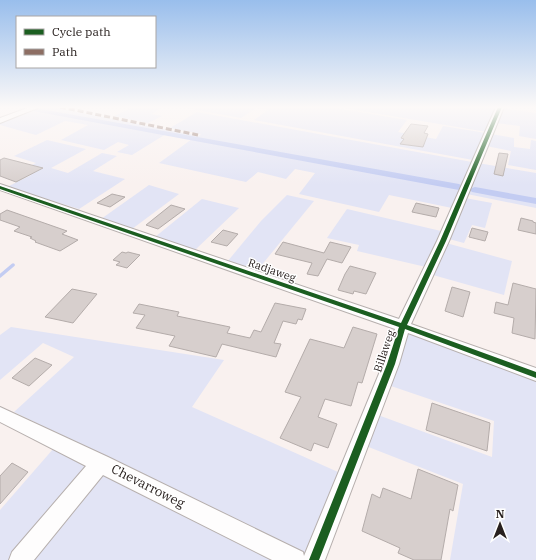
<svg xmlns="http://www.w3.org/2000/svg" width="536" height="560" font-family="'IBM Plex Serif',serif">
<rect width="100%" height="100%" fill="#f9f1ef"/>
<g fill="#e2e4f5">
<polygon points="43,107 51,107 199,136 201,134 170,128 197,112 472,162 467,177 452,208 389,195 379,212 299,194 315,173 295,169 286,179 258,172 246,182 159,163 192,139 166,134 132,155 117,152 129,145 118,142 104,150 61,140 88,125 65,121 36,135 0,125 0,123"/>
<polygon points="133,107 164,107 151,114 162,116 148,123 114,116"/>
<polygon points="181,107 329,107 407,120 398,132 436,139 443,126 486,133 473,160 254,120 268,110 256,108 241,118"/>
<polygon points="338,107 490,107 497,108 487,132"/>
<polygon points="502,108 536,113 536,139 519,136 520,126 496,123"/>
<polygon points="491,134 514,138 514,147 530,149 531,140 536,141 536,170 508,165 511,151 486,146"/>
<polygon points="47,140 86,149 51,168 68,173 102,153 117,156 93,171 125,179 79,209 7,187 31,175 19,171 36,163 14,156"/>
<polygon points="478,163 536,173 536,208 467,194"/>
<polygon points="149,185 179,194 132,229 101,219"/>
<polygon points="287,195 314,201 256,272 227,262 261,221"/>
<polygon points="465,198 492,203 485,228 472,225 464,243 449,239"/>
<polygon points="202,199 239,208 195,250 155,237"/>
<polygon points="347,209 441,231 426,267 357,251 359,245 327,238"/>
<polygon points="446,243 512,261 504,295 433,275"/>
<polygon points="11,327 224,360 192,407 338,472 306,554 14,412 74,357 43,343 0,380 0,335"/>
<polygon points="408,331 536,379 536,560 450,560 463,484 366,446 378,415 492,457 494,421 388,385"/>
<polygon points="54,448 92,465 12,560 0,560 0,510"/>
<polygon points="102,473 278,560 32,560"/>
</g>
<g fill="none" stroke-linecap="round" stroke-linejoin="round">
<g stroke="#c3ccf2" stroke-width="2">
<polyline points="18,107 23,108"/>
<polyline points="35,110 43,107"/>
</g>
<polyline stroke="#c3ccf2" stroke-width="3.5" points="0,276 13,265"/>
<g fill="#c3ccf2" fill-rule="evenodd">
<polygon points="35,108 459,184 464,187 459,190 33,111 33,109"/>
<polygon points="475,187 536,198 536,204 472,192 470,190 472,188"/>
</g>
</g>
<g fill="#d7cfcd" stroke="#b4acaa">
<polygon points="411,124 428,126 424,133 428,134 423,147 400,144 404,139 401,138"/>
<polygon points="499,153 508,154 503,176 494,174"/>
<polygon points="4,158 43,168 16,182 0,176 0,160"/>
<polygon points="112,194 125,197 110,207 97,203"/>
<polygon points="416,203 439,208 436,217 412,212"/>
<polygon points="171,205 185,209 158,229 146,225"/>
<polygon points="7,210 67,231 62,234 78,240 60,251 35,242 36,241 30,238 32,237 14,231 20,227 0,220 0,214"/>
<polygon points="521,218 533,221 533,222 536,223 536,234 518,230"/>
<polygon points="472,228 488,232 485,241 469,237"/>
<polygon points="223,230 238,234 227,246 211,242"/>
<polygon points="283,242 324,253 330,242 351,247 342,263 327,259 318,276 307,274 312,263 275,254"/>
<polygon points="122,252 126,253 128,252 140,255 127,268 116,265 120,262 113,260"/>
<polygon points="350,266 376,273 366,294 354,291 353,294 338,290 345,274"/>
<polygon points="513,283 536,289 535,339 512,333 514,318 494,313 496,302 508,305"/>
<polygon points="452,287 470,292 463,317 445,311"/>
<polygon points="72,289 97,294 73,323 45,317"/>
<polygon points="275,303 306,309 302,320 298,319 296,324 283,321 274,343 281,344 276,357 222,344 216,357 169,346 175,336 136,328 145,315 133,313 139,304 179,312 177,316 230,327 227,333 250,338 254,330 261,332"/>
<polygon points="353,327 377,334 362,383 358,382 351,406 325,399 318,417 337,424 328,448 314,443 311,451 280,438 301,397 285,392 310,339 344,348"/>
<polygon points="35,358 52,365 29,386 12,378"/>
<polygon points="432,403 490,423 487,451 426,430"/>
<polygon points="12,463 28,472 0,504 0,476"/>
<polygon points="418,469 458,485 453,511 450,509 441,560 414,560 398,553 400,548 362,531 372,494 380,498 383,488 411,499"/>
</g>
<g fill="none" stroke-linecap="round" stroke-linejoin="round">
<defs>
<g id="minor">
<polygon points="30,107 40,107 0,123 0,118"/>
<polygon points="496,107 504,107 449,241 411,324 536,368 536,381 408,333 399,364 325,560 272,560 103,475 34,560 9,560 12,552 86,466 0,422 0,407 108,457 303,552 304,556 383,364 395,329 0,190 0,184 399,319 437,241"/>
</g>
</defs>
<use href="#minor" stroke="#b6afad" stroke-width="2"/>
<use href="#minor" fill="#fefdfd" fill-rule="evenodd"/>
<polyline stroke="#8d6e63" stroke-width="3" stroke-dasharray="6 3" stroke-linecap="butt" points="60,107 198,135"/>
<defs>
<polygon id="cycleway" points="498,107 502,107 446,241 407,325 536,372 536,378 405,329 395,364 319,560 309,560 387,364 399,327 0,189 0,186 401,323 440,241"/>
</defs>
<use href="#cycleway" stroke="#fff" stroke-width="2"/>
<use href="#cycleway" fill="#1b5e20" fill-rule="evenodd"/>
</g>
<linearGradient id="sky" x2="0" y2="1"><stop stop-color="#99beec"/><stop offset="0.58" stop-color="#fcf9f8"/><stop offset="1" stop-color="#fcf9f8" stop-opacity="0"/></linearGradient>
<rect width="536" height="185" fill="url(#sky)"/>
<g text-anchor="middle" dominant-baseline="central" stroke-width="3" stroke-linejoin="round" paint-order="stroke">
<g font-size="11" fill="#28201e" stroke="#fff">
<text transform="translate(272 270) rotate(19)">Radjaweg</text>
<text transform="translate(384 351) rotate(-71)">Billaweg</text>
</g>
<g font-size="13" fill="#28201e" stroke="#fff">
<text transform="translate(148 486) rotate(27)">Chevarroweg</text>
</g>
</g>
<rect x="16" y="16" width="140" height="52" fill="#ffffff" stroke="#a9a6a5"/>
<rect x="24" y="29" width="20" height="6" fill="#1b5e20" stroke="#a9a6a5"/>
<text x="52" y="36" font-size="12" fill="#28201e">Cycle path</text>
<rect x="24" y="49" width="20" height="6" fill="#8d6e63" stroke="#a9a6a5"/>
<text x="52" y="56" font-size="12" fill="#28201e">Path</text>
<g transform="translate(500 524)" stroke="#ffffff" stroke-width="3" paint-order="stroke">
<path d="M0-3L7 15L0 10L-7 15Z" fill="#28201e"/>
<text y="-6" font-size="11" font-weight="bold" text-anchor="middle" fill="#28201e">N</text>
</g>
</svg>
